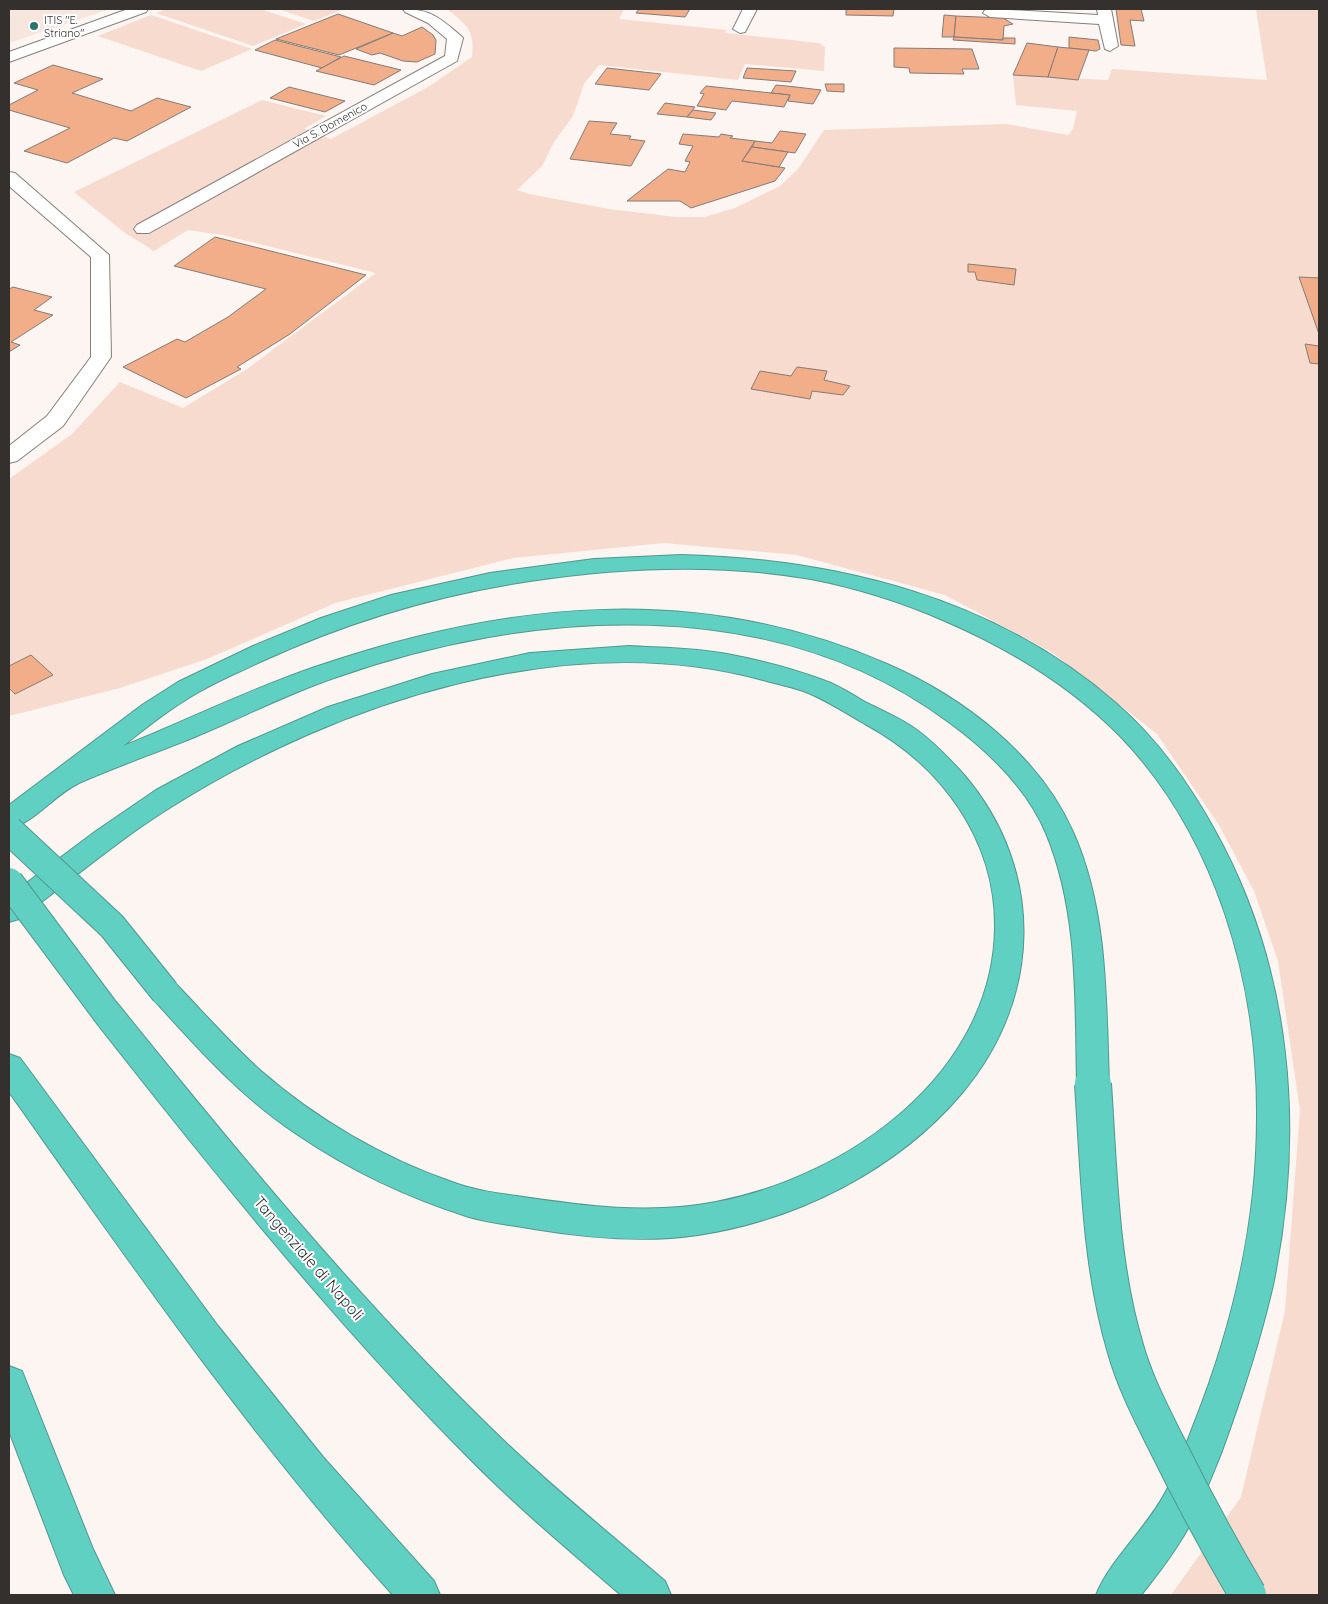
<svg xmlns="http://www.w3.org/2000/svg" width="1328" height="1604" font-family="Quicksand,sans-serif">
<rect width="100%" height="100%" fill="#fdf5f1"/>
<polygon fill="#f6e6de" points="9,9 110,9 9,43"/>
<g fill="#f6dbce">
<polygon points="166,9 260,9 306,24 253,46 156,13"/>
<polygon points="278,9 344,9 314,21"/>
<path d="M447,9H624L619,19L726,30L725,33L819,43L825,47L824,71L745,64L738,80L599,65L584,84L573,116L554,142L542,166L517,190L529,194L609,209L676,217H705L735,208L780,186L798,169L824,130L1006,124L1068,135L1073,129L1077,111L1016,105L1013,75L1108,80L1112,69L1267,80L1256,9H1319V1595H1171L1241,1497L1285,1311L1300,1110L1278,961L1254,891L1219,825L1157,734L1053,653L945,595L797,555L664,543L513,558L335,603L207,659L120,688L9,716V479L72,434L120,382L183,408L247,369L376,273L223,235L188,230L154,251L125,233L74,192L262,100L326,116L304,129L331,139L428,87L472,57C475,30 467,25 447,9Z"/>
<polygon points="151,15 252,49 201,71 98,36"/>
</g>
<g fill="#f2ad89" stroke="#837c78">
<polygon points="639,9 690,9 685,17 636,13"/>
<polygon points="846,9 894,9 893,16 846,15"/>
<polygon points="1116,9 1141,9 1144,21 1130,20 1135,46 1121,45"/>
<polygon points="338,14 393,33 339,55 276,39"/>
<polygon points="944,15 956,16 954,37 942,37"/>
<polygon points="956,16 1003,18 1013,24 1004,26 1003,40 954,37"/>
<polygon points="422,27 433,35 436,40 435,54 417,62 403,61 380,53 372,55 356,49 393,33 402,36"/>
<polygon points="954,37 1003,40 1003,38 1015,38 1015,44 953,40"/>
<polygon points="1069,37 1098,40 1100,49 1096,51 1069,48"/>
<polygon points="275,40 341,57 322,68 255,50"/>
<polygon points="1027,43 1058,47 1048,77 1013,75"/>
<polygon points="1058,47 1089,50 1078,80 1048,77"/>
<polygon points="894,48 972,49 979,69 962,69 964,74 910,73 909,68 894,67"/>
<polygon points="344,56 401,70 374,85 316,71"/>
<polygon points="53,65 103,79 72,93 131,111 157,98 191,107 127,141 114,138 67,163 24,151 70,128 9,110 9,105 38,90 14,83"/>
<polygon points="607,68 661,74 649,90 595,84"/>
<polygon points="747,68 796,71 791,82 743,78"/>
<polygon points="825,84 844,84 844,92 827,91"/>
<polygon points="776,85 796,87 821,90 813,104 788,101 790,95 771,93"/>
<polygon points="706,86 771,93 790,95 784,107 732,101 726,110 697,106 704,94 700,93"/>
<polygon points="289,87 345,101 325,112 270,98"/>
<polygon points="665,103 695,107 687,117 657,114"/>
<polygon points="693,110 716,113 711,120 687,117"/>
<polygon points="589,121 617,123 610,134 631,136 629,139 645,141 631,166 570,159"/>
<polygon points="780,131 806,134 795,153 752,147 755,141 772,143"/>
<polygon points="683,134 719,137 721,134 733,136 730,138 755,141 742,161 785,168 775,181 691,208 680,201 627,201 668,169 685,172 690,162 685,161 693,146 679,144"/>
<polygon points="752,147 788,152 779,167 742,161"/>
<polygon points="215,237 366,275 290,334 237,367 241,369 186,398 123,367 177,339 185,342 228,317 266,289 174,266"/>
<polygon points="968,264 1016,269 1014,285 977,280 975,272 968,272"/>
<polygon points="1299,277 1319,278 1319,334"/>
<polygon points="13,287 52,297 34,310 53,315 11,342 20,345 9,352 9,289"/>
<polygon points="1305,344 1319,346 1319,364 1310,363"/>
<polygon points="797,367 827,371 824,380 850,386 843,395 812,391 810,399 751,389 760,371 791,376"/>
<polygon points="31,655 53,675 15,694 9,688 9,666"/>
</g>
<g fill="none" stroke-linecap="round" stroke-linejoin="round">
<defs>
<g id="lane">
<polygon points="743,9 757,9 745,32 740,33 733,29"/>
<polygon points="993,9 1098,15 1097,9 1111,9 1118,46 1110,51 1105,49 1099,24 990,17 983,13 985,10"/>
</g>
<g id="street">
<polygon points="128,9 148,9 146,12 9,62 9,52"/>
<path d="M403,9C430,9 440,18 460,35L463,38L457,61L149,233H137L134,229L137,225L445,56L447,39L428,23L405,12Z"/>
<polygon points="9,172 15,173 109,255 111,357 63,426 17,461 9,463 9,446 47,416 91,357 91,257 9,186"/>
</g>
<g id="highway">
<path d="M681,555C838,559 996,598 1117,704C1157,739 1188,782 1214,829C1292,968 1305,1130 1273,1285C1260,1342 1242,1396 1222,1451C1211,1478 1201,1505 1187,1530C1174,1553 1158,1574 1141,1595H1096C1110,1560 1145,1530 1164,1495C1177,1472 1185,1446 1195,1421C1233,1325 1257,1221 1257,1117C1258,982 1216,836 1121,737C1071,686 1010,649 945,621C902,602 857,588 811,579C718,563 622,567 530,581C435,595 347,622 260,662C239,672 217,681 197,693C171,708 147,727 123,746C188,720 252,688 318,666C509,601 699,582 887,664C963,697 1039,755 1073,832C1108,910 1106,1000 1109,1084L1104,1093L1093,1097L1082,1093L1077,1084C1075,1000 1079,912 1046,833C1027,788 988,751 950,723C774,591 531,608 334,678C287,694 243,717 197,736C158,752 118,766 79,783C54,795 35,822 9,829V805L142,705L178,682L253,646L321,618L391,595L490,573L594,559Z"/>
<path d="M629,646C661,648 696,648 727,654C759,660 793,669 823,680C838,685 853,695 867,703C881,710 897,717 911,726C931,739 949,758 965,776C1045,871 1042,998 962,1093C897,1170 797,1220 698,1235C644,1243 588,1238 534,1229C512,1225 490,1223 469,1217C409,1198 351,1171 298,1135C242,1098 199,1050 154,1000L150,992L154,984L165,980L176,984C204,1013 231,1044 261,1071C316,1119 383,1158 452,1182C473,1190 495,1193 517,1196C583,1206 650,1215 716,1202C848,1177 993,1074 995,928C996,839 941,765 865,724C846,713 826,700 806,692C793,687 777,684 763,680C569,626 337,702 171,807C118,840 70,881 19,919L9,922V896L96,831L156,790L238,746L328,707L432,674L530,653Z"/>
<path d="M106,1000L117,1003C239,1154 362,1304 502,1439C554,1489 610,1534 665,1581L671,1595H621C571,1552 521,1510 475,1464C337,1326 215,1174 95,1021L91,1012L95,1003Z"/>
<path d="M9,1054L20,1058L218,1326L323,1457L434,1581L440,1595H393C251,1438 131,1264 9,1092Z"/>
<polygon points="9,1366 22,1371 93,1549 115,1595 74,1595 64,1575 9,1431"/>
</g>
</defs>
<use href="#lane" stroke="#867f7b" stroke-width="2"/>
<use href="#street" stroke="#867f7b" stroke-width="2"/>
<use href="#highway" stroke="#50988e" stroke-width="2"/>
<use href="#lane" fill="#fff" fill-rule="evenodd"/>
<use href="#street" fill="#fff" fill-rule="evenodd"/>
<use href="#highway" fill="#5fd0c1" fill-rule="evenodd"/>
<defs>
<g id="highway-bridge-far1">
<polyline points="9,830 112,926 165,992"/>
<polyline points="9,882 106,1012"/>
</g>
<path id="highway-bridge" d="M1093,1084C1099,1172 1100,1263 1125,1347C1134,1380 1150,1411 1165,1441C1191,1494 1218,1544 1248,1595"/>
</defs>
<use href="#highway-bridge-far1" stroke="#50988e" stroke-width="30" stroke-linecap="butt"/>
<use href="#highway-bridge" stroke="#50988e" stroke-width="38" stroke-linecap="butt"/>
<use href="#highway-bridge-far1" stroke="#5fd0c1" stroke-width="28"/>
<use href="#highway-bridge" stroke="#5fd0c1" stroke-width="36"/>
</g>
<circle fill="#2d746b" stroke="#fff" stroke-width="2" cx="34" cy="26" r="5"/>
<g text-anchor="middle" dominant-baseline="central" stroke-width="4" stroke-linejoin="round" paint-order="stroke">
<g font-size="11" fill="#33302e" stroke="#fff" text-anchor="start">
<text x="44" y="20">ITIS ''E.<tspan x="44" dy="13">Striano''</tspan></text>
</g>
<g font-size="11" fill="#33302e" stroke="#fff">
<text transform="translate(330 125) rotate(-29)">Via S. Domenico</text>
</g>
<g font-size="16" fill="#33302e" stroke="#fff">
<text transform="translate(309 1258) rotate(49)">Tangenziale di Napoli</text>
</g>
</g>
<rect width="1328" height="1604" fill="none" stroke="#33302e" stroke-width="20"/>
</svg>
